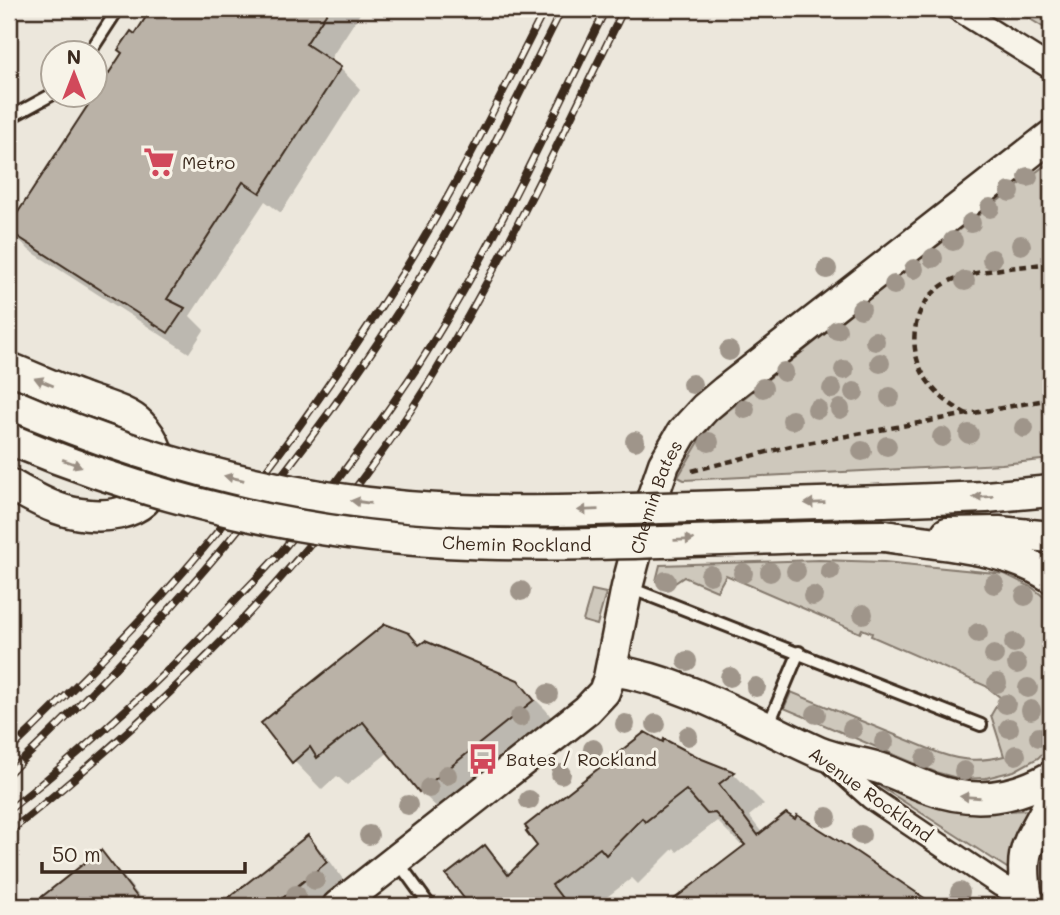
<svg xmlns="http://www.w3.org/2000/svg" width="1060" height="915" font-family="Mali,sans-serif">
<rect width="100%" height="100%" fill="#ece7dc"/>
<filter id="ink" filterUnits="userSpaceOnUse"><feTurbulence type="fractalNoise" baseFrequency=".0143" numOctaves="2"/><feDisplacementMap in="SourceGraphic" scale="14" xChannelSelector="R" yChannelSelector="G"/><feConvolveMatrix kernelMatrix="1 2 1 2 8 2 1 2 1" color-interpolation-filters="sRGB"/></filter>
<g filter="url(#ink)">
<g fill="#cec8bc" stroke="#84796d" stroke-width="2">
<polygon points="1014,9 1039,9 1051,16 1051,32"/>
<polygon points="1051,161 1051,459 1002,464 684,480 678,477 700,440 715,421 912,265"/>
<path d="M819,560L884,562L1005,574L1033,588L1051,603V745L1038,758L1014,771L986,778L961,779L935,772L784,708L791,692L939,753C962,761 980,762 1004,756L991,715L1001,698L986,686L871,636L872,633L862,629L860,633L726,575L717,591L684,577L666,589L656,581L660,565Z"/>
<polygon points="592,590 606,593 597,625 583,621"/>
<polygon points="884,783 974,812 1030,810 1010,867 1007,868 881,787"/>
</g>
<g fill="#0003">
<polygon points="153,9 363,9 329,61 340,68 360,89 281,213 265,201 190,316 204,330 189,353 29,250 9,229"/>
<polygon points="420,646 517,681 546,710 560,729 449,819 420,791 389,752 347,785 337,776 322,790 294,761"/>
<polygon points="701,761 734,774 764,804 749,816 763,834 857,854 933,906 668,906 747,846 745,843 740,844 717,821 677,852 674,848 638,884 632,878 595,906 472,906 448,875 484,847 512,875"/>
<polygon points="308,837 327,857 345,882 315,906 221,906"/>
<polygon points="101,853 120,872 147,906 33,906"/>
</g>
<g fill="#bab2a7" stroke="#3b2a1e" stroke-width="2">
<polygon points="151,9 329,9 306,44 341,67 260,193 243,182 167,299 185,308 168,333 9,231 9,226 122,53 118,50 131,31 135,34"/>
<polygon points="385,624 409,633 419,645 425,641 518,680 534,700 419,792 363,722 317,758 310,747 292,763 261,723"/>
<polygon points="645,732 663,742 664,739 702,759 735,772 719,784 758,835 786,813 795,819 797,815 858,853 936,906 665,906 745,845 715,813 707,814 686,790 645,822 642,818 606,855 600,848 552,885 568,906 470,906 446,875 485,845 508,875 537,846 526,831 528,830 525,826"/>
<polygon points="308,835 327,862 273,906 218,906"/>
<polygon points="101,850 144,906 30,906"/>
</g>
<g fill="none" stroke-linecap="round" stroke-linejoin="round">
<defs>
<g id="lane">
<polyline points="90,52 118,9"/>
<polyline points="9,118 53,94"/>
<polyline points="630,588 981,725"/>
<polyline points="768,726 799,652"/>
<polyline points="398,862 430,906"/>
</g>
<g id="street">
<polyline points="957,9 1051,68"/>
<polyline points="824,756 871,798 1000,885 1044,906"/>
</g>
<g id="secondary">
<path d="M9,368C34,378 58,389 83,398C101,405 128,411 141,425C154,438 161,456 158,474C151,521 92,521 57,508C40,502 24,492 9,484"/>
<polyline points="883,501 986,497 1051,491"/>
<polyline points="947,533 999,532 1051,537"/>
<path d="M884,536C936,544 1007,547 1051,577"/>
<path d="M611,670C685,681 751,722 818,752C839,761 863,762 885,770C900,775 914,783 929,788C971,804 1013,799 1051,777"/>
<path d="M1027,898C1018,845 1030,844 1051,800"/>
<path id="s1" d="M338,906L587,710L604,692L609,678L627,587L645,519L664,464L682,433L705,408L725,391L1051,136"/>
</g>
</defs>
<use href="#lane" stroke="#3b2a1e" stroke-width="16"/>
<use href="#street" stroke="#3b2a1e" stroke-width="26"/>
<use href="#secondary" stroke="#3b2a1e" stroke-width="35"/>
<g stroke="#3b2a1e" stroke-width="4.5" stroke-dasharray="7 5" stroke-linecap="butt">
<path d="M967,414C952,406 939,397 929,383C904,350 911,300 950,281C971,270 1025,267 1051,263"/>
<polyline points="692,471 791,446 1051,399"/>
</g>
<use href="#lane" stroke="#f7f3e8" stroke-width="10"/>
<use href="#street" stroke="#f7f3e8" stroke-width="21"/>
<use href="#secondary" stroke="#f7f3e8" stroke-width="30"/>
<defs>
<g id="rail">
<path d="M9,751C76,687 143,620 203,549C273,467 335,378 393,288C451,199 497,103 545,9"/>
<path d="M9,773C159,632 293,476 404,303C464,209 512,108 562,9"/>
<path d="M9,810C89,746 165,677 234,602C250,585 266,569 281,552C329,493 374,432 416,369C490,255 546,130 606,9"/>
<path d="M9,832C171,703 323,553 433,376C505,258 563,133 624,9"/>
</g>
</defs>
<use href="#rail" stroke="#3b2a1e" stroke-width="8"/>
<use href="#rail" stroke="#f7f3e8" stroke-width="5" stroke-dasharray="16" stroke-linecap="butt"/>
<defs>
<g id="secondary-bridge">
<path d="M9,403C135,457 269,495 407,507C492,514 576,511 661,508C735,505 809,503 883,501"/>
<path id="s2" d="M9,439C147,497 295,534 445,542C591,550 738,536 884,536"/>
</g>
</defs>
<use href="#secondary-bridge" stroke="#3b2a1e" stroke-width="35" stroke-linecap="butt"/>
<use href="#secondary-bridge" stroke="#f7f3e8" stroke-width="30"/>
</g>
<g fill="#9f958a">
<circle cx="1028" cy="177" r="10"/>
<circle cx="1010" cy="192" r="10"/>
<circle cx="990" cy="208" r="10"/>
<circle cx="971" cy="223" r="10"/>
<circle cx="953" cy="241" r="10"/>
<circle cx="1021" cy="245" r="10"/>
<circle cx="933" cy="258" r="10"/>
<circle cx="992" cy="259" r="10"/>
<circle cx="827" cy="269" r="10"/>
<circle cx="914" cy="269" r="10"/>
<circle cx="965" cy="281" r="10"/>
<circle cx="894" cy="285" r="10"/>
<circle cx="861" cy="309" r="10"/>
<circle cx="837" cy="330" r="10"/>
<circle cx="875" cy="341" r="10"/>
<circle cx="729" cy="351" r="10"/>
<circle cx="880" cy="363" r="10"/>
<circle cx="844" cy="370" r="10"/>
<circle cx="784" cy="372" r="10"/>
<circle cx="692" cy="384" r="10"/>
<circle cx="763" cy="388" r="10"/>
<circle cx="832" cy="389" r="10"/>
<circle cx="854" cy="392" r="10"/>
<circle cx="890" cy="397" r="10"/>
<circle cx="745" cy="409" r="10"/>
<circle cx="817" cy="409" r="10"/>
<circle cx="840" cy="409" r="10"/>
<circle cx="792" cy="420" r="10"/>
<circle cx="1024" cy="428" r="10"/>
<circle cx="969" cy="434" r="10"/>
<circle cx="942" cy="437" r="10"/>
<circle cx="635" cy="441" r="10"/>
<circle cx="709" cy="442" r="10"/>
<circle cx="887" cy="446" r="10"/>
<circle cx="862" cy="451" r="10"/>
<circle cx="796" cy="571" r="10"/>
<circle cx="830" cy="571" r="10"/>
<circle cx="770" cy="572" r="10"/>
<circle cx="743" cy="573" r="10"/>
<circle cx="710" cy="575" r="10"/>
<circle cx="666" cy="581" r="10"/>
<circle cx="994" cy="584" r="10"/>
<circle cx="521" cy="591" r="10"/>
<circle cx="813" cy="596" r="10"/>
<circle cx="1025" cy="596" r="10"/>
<circle cx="863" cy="614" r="10"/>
<circle cx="978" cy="633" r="10"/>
<circle cx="1014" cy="643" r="10"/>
<circle cx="994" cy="655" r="10"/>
<circle cx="687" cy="661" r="10"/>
<circle cx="1017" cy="664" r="10"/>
<circle cx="730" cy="677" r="10"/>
<circle cx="997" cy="683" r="10"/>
<circle cx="756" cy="687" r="10"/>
<circle cx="1028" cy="688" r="10"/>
<circle cx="548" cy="694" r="10"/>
<circle cx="1006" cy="704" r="10"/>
<circle cx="1031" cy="710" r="10"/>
<circle cx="816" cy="714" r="10"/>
<circle cx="520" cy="717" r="10"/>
<circle cx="625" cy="724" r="10"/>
<circle cx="656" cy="724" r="10"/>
<circle cx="1009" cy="728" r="10"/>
<circle cx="852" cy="729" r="10"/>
<circle cx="688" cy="736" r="10"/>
<circle cx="1039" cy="737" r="10"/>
<circle cx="884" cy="742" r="10"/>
<circle cx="593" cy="749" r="10"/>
<circle cx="1016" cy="755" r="10"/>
<circle cx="925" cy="759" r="10"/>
<circle cx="964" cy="771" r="10"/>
<circle cx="561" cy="774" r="10"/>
<circle cx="447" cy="775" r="10"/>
<circle cx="429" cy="788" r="10"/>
<circle cx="529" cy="800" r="10"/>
<circle cx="408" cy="805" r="10"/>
<circle cx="827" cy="817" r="10"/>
<circle cx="369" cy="835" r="10"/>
<circle cx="861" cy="835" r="10"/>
<circle cx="315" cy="880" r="10"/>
<circle cx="960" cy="892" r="10"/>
<circle cx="296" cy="895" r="10"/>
</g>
<defs><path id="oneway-solid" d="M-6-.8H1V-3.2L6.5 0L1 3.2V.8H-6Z" transform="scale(1.75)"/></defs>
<g fill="#998e83">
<use href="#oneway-solid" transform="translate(44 382) rotate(-158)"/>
<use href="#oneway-solid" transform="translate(72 463) rotate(20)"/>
<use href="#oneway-solid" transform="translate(234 478) rotate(-167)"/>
<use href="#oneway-solid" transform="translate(983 497) rotate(177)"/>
<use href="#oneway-solid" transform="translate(361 502) rotate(-172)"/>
<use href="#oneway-solid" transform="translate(815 503) rotate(178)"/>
<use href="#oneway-solid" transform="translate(588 510) rotate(178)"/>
<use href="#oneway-solid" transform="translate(684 540) rotate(-2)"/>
<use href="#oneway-solid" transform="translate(970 797) rotate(-176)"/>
</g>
</g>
<defs>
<symbol id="supermarket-bare" viewBox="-9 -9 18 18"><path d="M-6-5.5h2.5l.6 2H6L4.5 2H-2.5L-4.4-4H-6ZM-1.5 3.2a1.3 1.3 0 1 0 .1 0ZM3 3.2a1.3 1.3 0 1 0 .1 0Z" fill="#d1495b" stroke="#f7f3e8" stroke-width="2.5" paint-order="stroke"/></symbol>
<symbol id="bus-bare" viewBox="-9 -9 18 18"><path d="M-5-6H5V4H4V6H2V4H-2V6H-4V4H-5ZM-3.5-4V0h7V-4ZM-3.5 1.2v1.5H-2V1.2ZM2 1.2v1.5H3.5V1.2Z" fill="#d1495b" stroke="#f7f3e8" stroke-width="2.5" paint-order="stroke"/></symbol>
</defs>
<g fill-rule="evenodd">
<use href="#supermarket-bare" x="137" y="140" width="44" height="44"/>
<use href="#bus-bare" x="461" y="737" width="44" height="44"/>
</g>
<g text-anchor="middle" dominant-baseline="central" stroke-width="6" stroke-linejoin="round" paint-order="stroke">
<g font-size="18" fill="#3b2a1e" stroke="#f7f3e8" text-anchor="start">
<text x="182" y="162">Metro</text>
<text x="506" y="759">Bates / Rockland</text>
</g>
<g font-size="18" fill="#3b2a1e" stroke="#f7f3e8">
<text stroke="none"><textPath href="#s1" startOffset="544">Chemin Bates</textPath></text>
<text stroke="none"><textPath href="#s2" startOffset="522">Chemin Rockland</textPath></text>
<text transform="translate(871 794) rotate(36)">Avenue Rockland</text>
</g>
</g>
<rect width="1060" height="915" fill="none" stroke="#f7f3e8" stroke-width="35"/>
<rect x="18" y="18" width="1025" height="880" fill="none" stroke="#3b2a1e" stroke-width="2.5" filter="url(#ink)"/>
<g transform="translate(74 74)"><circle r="33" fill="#f7f3e8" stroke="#aca397" stroke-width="2"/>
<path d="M0-5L12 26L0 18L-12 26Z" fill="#d1495b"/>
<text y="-10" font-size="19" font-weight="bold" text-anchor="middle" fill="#3b2a1e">N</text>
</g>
<path d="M42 862v10h203v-10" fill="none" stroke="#3b2a1e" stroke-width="3.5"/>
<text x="52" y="862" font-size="21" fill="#3b2a1e" stroke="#f7f3e8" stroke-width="5" paint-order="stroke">50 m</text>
</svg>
